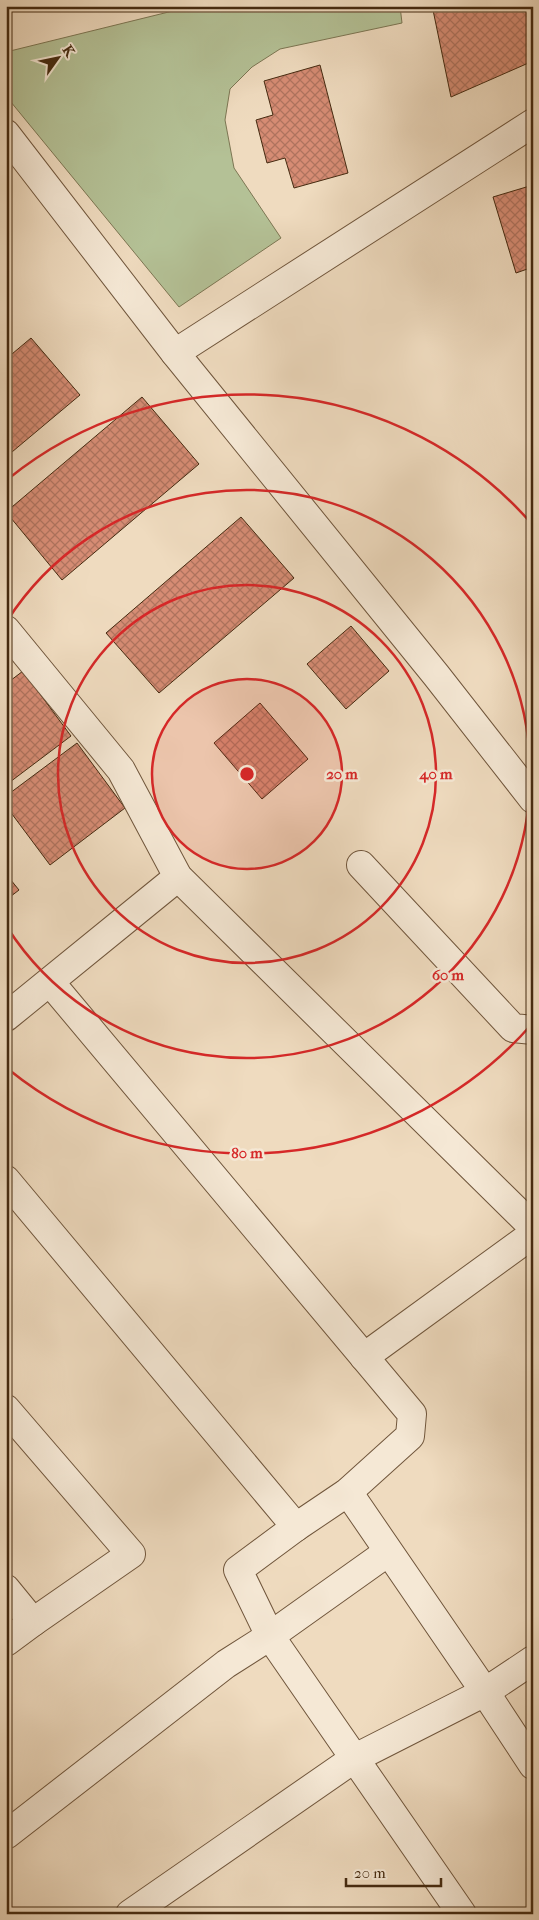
<svg xmlns="http://www.w3.org/2000/svg" width="539" height="1920" font-family="'IM FELL French Canon',serif">
<defs>
<pattern id="building-cross-hatch" width="8" height="8" patternUnits="userSpaceOnUse" patternTransform="scale(1.25)"><rect width="8" height="8" fill="#d68c74"/><path d="M0 0l8 8M0 8l8-8" fill="none" stroke="#af735e"/></pattern>
</defs>
<rect width="100%" height="100%" fill="#efdbbf"/>
<filter id="stains"><feTurbulence type="fractalNoise" baseFrequency=".004" numOctaves="4"/><feColorMatrix values="0 0 0 0 .2 0 0 0 0 .09 0 0 0 0 .02 0 0 0 .5 -.17"/></filter>
<radialGradient id="worn" r=".72"><stop offset=".6" stop-color="#630" stop-opacity="0"/><stop offset="1" stop-color="#630" stop-opacity=".3"/></radialGradient>
<polygon fill="#b4c196" stroke="#7c7653" points="193,6 400,6 402,23 280,49 252,67 230,89 225,120 234,168 281,238 179,307 6,96 6,52"/>
<g fill="url(#building-cross-hatch)" stroke="#452a10">
<polygon points="451,6 529,6 533,22 533,61 451,97 433,10"/>
<polygon points="320,65 348,173 294,188 285,158 267,163 256,120 273,115 264,81"/>
<polygon points="533,185 533,267 516,273 493,197"/>
<polygon points="31,338 80,395 6,457 6,359"/>
<polygon points="142,397 199,464 62,580 6,512"/>
<polygon points="241,517 294,578 159,693 106,633"/>
<polygon points="351,626 389,671 346,709 307,664"/>
<polygon points="23,671 71,736 6,785 6,684"/>
<polygon points="260,703 308,759 262,799 214,743"/>
<polygon points="77,743 125,808 50,865 6,806 6,796"/>
<polygon points="6,874 19,890 6,900"/>
</g>
<g fill="none" stroke-linecap="round" stroke-linejoin="round">
<defs>
<g id="minor">
<polyline points="6,134 175,353 436,675 533,799"/>
<polyline points="175,353 533,123"/>
<polyline points="6,630 121,770 178,877 533,1227"/>
<polyline points="361,865 513,1028 533,1030"/>
<polyline points="50,982 412,1414 410,1436 348,1492 296,1527 238,1570 270,1636 462,1914"/>
<polyline points="6,1017 178,877"/>
<polyline points="6,1180 296,1527"/>
<polyline points="364,1357 533,1234"/>
<polyline points="6,1409 131,1554 33,1622"/>
<polyline points="348,1492 485,1692 533,1765"/>
<polyline points="6,1589 33,1622 6,1642"/>
<polyline points="6,1835 226,1664 270,1636 388,1552"/>
<polyline points="130,1914 355,1758 485,1692 533,1660"/>
</g>
</defs>
<use href="#minor" stroke="#70563c" stroke-width="30"/>
<use href="#minor" stroke="#f5e8d5" stroke-width="28"/>
</g>
<circle cx="247" cy="774" r="95" fill="#d62828" fill-opacity=".12"/>
<g fill="none" stroke="#d62828" stroke-width="2.5">
<circle cx="247" cy="774" r="95"/>
<circle cx="247" cy="774" r="189"/>
<path d="M7 621A284 284 0 1 1 7 927"/>
<path d="M531 1025A379 379 0 0 1 8 1069M8 479A379 379 0 0 1 531 523"/>
</g>
<circle cx="247" cy="774" r="8" fill="#d62828" stroke="#f5e8d5" stroke-width="2.5"/>
<g font-size="15" text-anchor="middle" font-weight="bold" fill="#d62828" stroke="#f5e8d5" stroke-width="5" stroke-linejoin="round" paint-order="stroke">
<text x="342" y="779">20 m</text>
<text x="436" y="779">40 m</text>
<text x="448" y="980">60 m</text>
<text x="247" y="1158">80 m</text>
</g>
<rect width="539" height="1920" fill="none" stroke="#efdbbf" stroke-width="25"/>
<rect x="8" y="8" width="524" height="1905" fill="none" stroke="#452a10" stroke-width="2.5"/>
<rect x="12" y="12" width="514" height="1895" fill="none" stroke="#452a10"/>
<g transform="translate(58 58) rotate(57)" stroke="#f5e8d5" stroke-width="4" paint-order="stroke">
<path d="M0-4L9 19L0 12L-9 19Z" fill="#452a10"/>
<text y="-8" font-size="14" font-weight="bold" text-anchor="middle" fill="#452a10">K</text>
</g>
<path d="M346 1878v8h95v-8" fill="none" stroke="#452a10" stroke-width="2.5"/>
<text x="354" y="1878" font-size="15" fill="#452a10" stroke="#f5e8d5" stroke-width="4" paint-order="stroke">20 m</text>
<rect width="100%" height="100%" filter="url(#stains)"/>
<rect width="100%" height="100%" fill="url(#worn)"/>
</svg>
